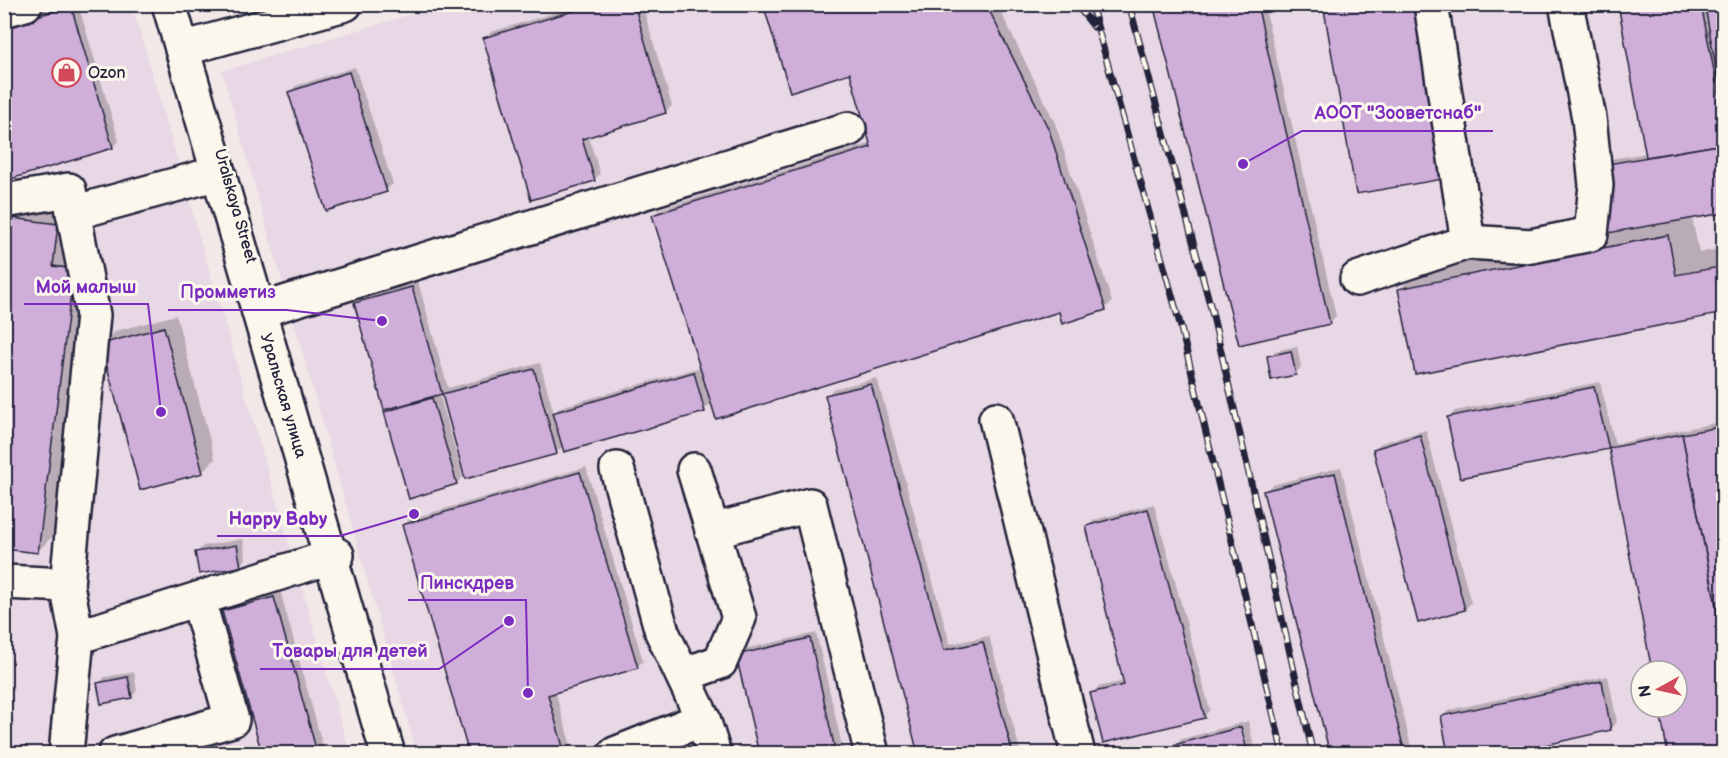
<svg xmlns="http://www.w3.org/2000/svg" width="1728" height="758" font-family="'Balsamiq Sans',sans-serif">
<rect width="100%" height="100%" fill="#f2e8e8"/>
<filter id="ink" filterUnits="userSpaceOnUse"><feTurbulence type="fractalNoise" baseFrequency=".0167" numOctaves="2"/><feDisplacementMap in="SourceGraphic" scale="12" xChannelSelector="R" yChannelSelector="G"/><feConvolveMatrix kernelMatrix="1 2 1 2 8 2 1 2 1" color-interpolation-filters="sRGB"/></filter>
<g filter="url(#ink)">
<g fill="#e8d7e4" fill-rule="evenodd">
<path d="M446,4L1723,5V753H417L222,71ZM1641,671H1677V707H1641Z"/>
<polygon points="4,5 132,5 350,753 5,753"/>
</g>
<g fill="#0003">
<polygon points="63,4 78,4 119,141 112,147 4,179 4,27 12,25 18,18"/>
<polygon points="584,4 642,4 672,106 665,112 588,135 600,174 594,180 485,39 491,32"/>
<polygon points="764,4 997,4 1055,123 1112,302 1105,308 1060,310 712,403 704,410 563,446 556,453 466,477 443,392 439,393 463,477 456,483 386,412 393,406 356,304 362,297 418,282 448,388 540,363 554,414 560,407 701,367 654,215 660,209 872,143 851,71"/>
<polygon points="1155,4 1264,4 1336,316 1329,323"/>
<polygon points="1620,4 1708,4 1709,11 1714,6 1724,4 1724,212 1692,217 1699,253 1724,248 1724,311 1400,289 1423,266 1609,229 1604,160 1647,153"/>
<polygon points="355,67 393,184 386,190 290,92 296,86"/>
<polygon points="4,193 81,201 76,243 97,245 61,528 37,552 4,548"/>
<polygon points="176,315 215,459 202,472 103,344 116,331"/>
<polygon points="1297,346 1301,367 1295,374 1268,357 1275,351"/>
<polygon points="877,378 950,644 989,636 1021,754 919,754 827,396 833,389"/>
<polygon points="1600,382 1615,444 1724,421 1724,754 1661,707 1677,707 1677,671 1654,671 1610,445 1608,447 1449,418 1455,411"/>
<polygon points="1426,430 1471,603 1465,609 1374,449 1381,443"/>
<polygon points="586,467 643,661 637,667 555,691 572,749 568,754 471,754 404,525 410,519"/>
<polygon points="1341,467 1413,754 1331,754 1265,491 1272,485"/>
<polygon points="1154,504 1210,710 1204,716 1092,693 1098,687 1124,681 1087,527 1094,520"/>
<polygon points="243,539 246,559 240,565 197,552 203,546"/>
<polygon points="280,591 325,754 263,754 224,612 230,605"/>
<polygon points="816,633 844,754 760,754 738,656 744,649"/>
<polygon points="134,672 137,691 131,697 99,684 105,677"/>
<polygon points="1608,676 1617,722 1611,728 1442,717 1449,710"/>
<polygon points="1248,721 1256,754 1178,754 1175,745 1182,739"/>
</g>
<g fill="#cfaeda" stroke="#22223b" stroke-width="1.5">
<polygon points="596,4 634,4 666,113 582,139 595,181 531,200 483,38"/>
<polygon points="763,4 986,4 1049,130 1106,310 1062,324 1059,312 716,419 652,215 871,147 850,73 790,92"/>
<polygon points="1153,4 1257,4 1330,324 1239,345"/>
<polygon points="1323,4 1418,4 1449,178 1356,194"/>
<polygon points="1618,4 1701,4 1724,122 1724,144 1646,157"/>
<polygon points="71,6 113,148 4,181 4,31 11,29 10,24"/>
<polygon points="1724,9 1724,113 1706,12"/>
<polygon points="349,72 387,192 326,211 288,92"/>
<polygon points="1724,144 1724,213 1608,233 1596,166"/>
<polygon points="4,217 58,224 53,266 74,269 38,553 4,549"/>
<polygon points="1668,235 1676,275 1719,267 1724,290 1724,313 1415,374 1398,289"/>
<polygon points="412,287 442,394 384,410 354,303"/>
<polygon points="164,327 203,473 140,490 101,344"/>
<polygon points="1291,351 1296,375 1271,380 1267,356"/>
<polygon points="534,369 557,454 465,479 442,394"/>
<polygon points="694,372 705,412 564,452 552,413"/>
<polygon points="871,384 944,650 983,642 1013,754 918,754 825,395"/>
<polygon points="1594,387 1609,449 1460,478 1447,417"/>
<polygon points="432,398 457,484 409,499 384,412"/>
<polygon points="1724,426 1724,644 1682,434"/>
<polygon points="1682,434 1724,646 1724,754 1668,754 1659,707 1677,707 1677,671 1652,671 1609,448"/>
<polygon points="1420,435 1465,610 1418,623 1373,449"/>
<polygon points="580,472 638,668 548,695 565,754 469,754 402,525"/>
<polygon points="1335,473 1405,754 1330,754 1263,491"/>
<polygon points="1148,509 1205,718 1103,743 1090,693 1124,685 1086,526"/>
<polygon points="237,545 241,567 199,574 195,552"/>
<polygon points="274,597 315,745 317,754 262,754 222,611"/>
<polygon points="810,638 836,754 759,754 736,655"/>
<polygon points="128,677 132,698 101,704 97,683"/>
<polygon points="1602,681 1611,730 1506,754 1448,754 1441,716"/>
<polygon points="1241,727 1248,754 1176,754 1174,745"/>
</g>
<g fill="none" stroke-linecap="round" stroke-linejoin="round">
<defs>
<g id="minor">
<polyline points="4,10 25,4"/>
<polyline points="182,49 345,4"/>
<polyline points="4,201 69,190 93,315 67,585"/>
<polyline points="73,213 218,173"/>
<polyline points="1468,242 1531,246 1591,234 1596,185 1589,118 1566,4"/>
<polyline points="1357,279 1468,242 1431,4"/>
<polyline points="265,309 849,129"/>
<polyline points="996,419 1078,754"/>
<polyline points="617,469 662,632 703,719 714,754"/>
<polyline points="712,531 810,505 872,754"/>
<polyline points="4,582 67,585 77,637 66,754"/>
<polyline points="77,637 337,555"/>
<polyline points="683,675 720,662 739,618 694,470"/>
<polyline points="115,754 232,720 198,599"/>
<polyline points="615,754 703,719"/>
</g>
<g id="major">
<path id="s1" d="M169,4L388,754"/>
</g>
</defs>
<use href="#minor" stroke="#22223b" stroke-width="38"/>
<use href="#major" stroke="#22223b" stroke-width="38"/>
<use href="#minor" stroke="#fbf7ec" stroke-width="33"/>
<use href="#major" stroke="#fbf7ec" stroke-width="33"/>
<defs>
<g id="rail">
<polyline points="1076,4 1094,27"/>
<polyline points="1091,4 1180,324 1283,754"/>
<polyline points="1129,4 1212,312 1313,754"/>
</g>
</defs>
<use href="#rail" stroke="#22223b" stroke-width="7"/>
<use href="#rail" stroke="#fbf7ec" stroke-width="4.5" stroke-dasharray="14" stroke-linecap="butt"/>
</g>
</g>
<defs>
<symbol id="shop-ring" viewBox="-11 -11 22 22"><circle r="9.5" fill="#fbf7ec" stroke="#d1495b" stroke-width="1.5"/><path d="M-5-2.5h2.3a2.7 3.5 0 0 1 5.4 0H5L5.5 6h-11ZM-1.5-2.5h3a1.5 2.3 0 0 0-3 0Z" fill="#d1495b"/></symbol>
</defs>
<g fill-rule="evenodd">
<use href="#shop-ring" x="50" y="56" width="33" height="33"/>
</g>
<g text-anchor="middle" dominant-baseline="central" stroke-width="6" stroke-linejoin="round" paint-order="stroke">
<g font-size="16" fill="#22223b" stroke="#fbf7ec" text-anchor="start">
<text x="88" y="73">Ozon</text>
</g>
<g font-size="16" fill="#22223b" stroke="#fbf7ec">
<text transform="translate(235 206) rotate(74)">Uralskaya Street</text>
<text stroke="none"><textPath href="#s1" startOffset="408">Уральская улица</textPath></text>
</g>
</g>
<path fill="none" stroke="#7b2cbf" stroke-width="2" d="M1243 164L1302 131H1493M161 412L148 304H24M382 321L287 310H168M414 514L340 536H217M528 693L526 600H408M509 621L439 669H260"/>
<g fill="#7b2cbf" stroke="#fbf7ec" stroke-width="2">
<circle cx="1243" cy="164" r="6"/>
<circle cx="161" cy="412" r="6"/>
<circle cx="382" cy="321" r="6"/>
<circle cx="414" cy="514" r="6"/>
<circle cx="528" cy="693" r="6"/>
<circle cx="509" cy="621" r="6"/>
</g>
<g font-size="18" text-anchor="middle" font-weight="bold" fill="#7b2cbf" stroke="#fbf7ec" stroke-width="6" stroke-linejoin="round" paint-order="stroke">
<text x="1398" y="119">АООТ "Зооветснаб"</text>
<text x="86" y="293">Мой малыш</text>
<text x="228" y="298">Промметиз</text>
<text x="278" y="525">Happy Baby</text>
<text x="467" y="589">Пинскдрев</text>
<text x="350" y="657">Товары для детей</text>
</g>
<rect width="1728" height="758" fill="none" stroke="#fbf7ec" stroke-width="24"/>
<rect x="12" y="12" width="1704" height="734" fill="none" stroke="#22223b" stroke-width="2" filter="url(#ink)"/>
<g transform="translate(1659 689) rotate(262)"><circle r="28" fill="#fbf7ec" stroke="#a4a2a5" stroke-width="1.5"/>
<path d="M0-4.5L10 22L0 15L-10 22Z" fill="#d1495b"/>
<text y="-9" font-size="16" font-weight="bold" text-anchor="middle" fill="#22223b">N</text>
</g>
</svg>
